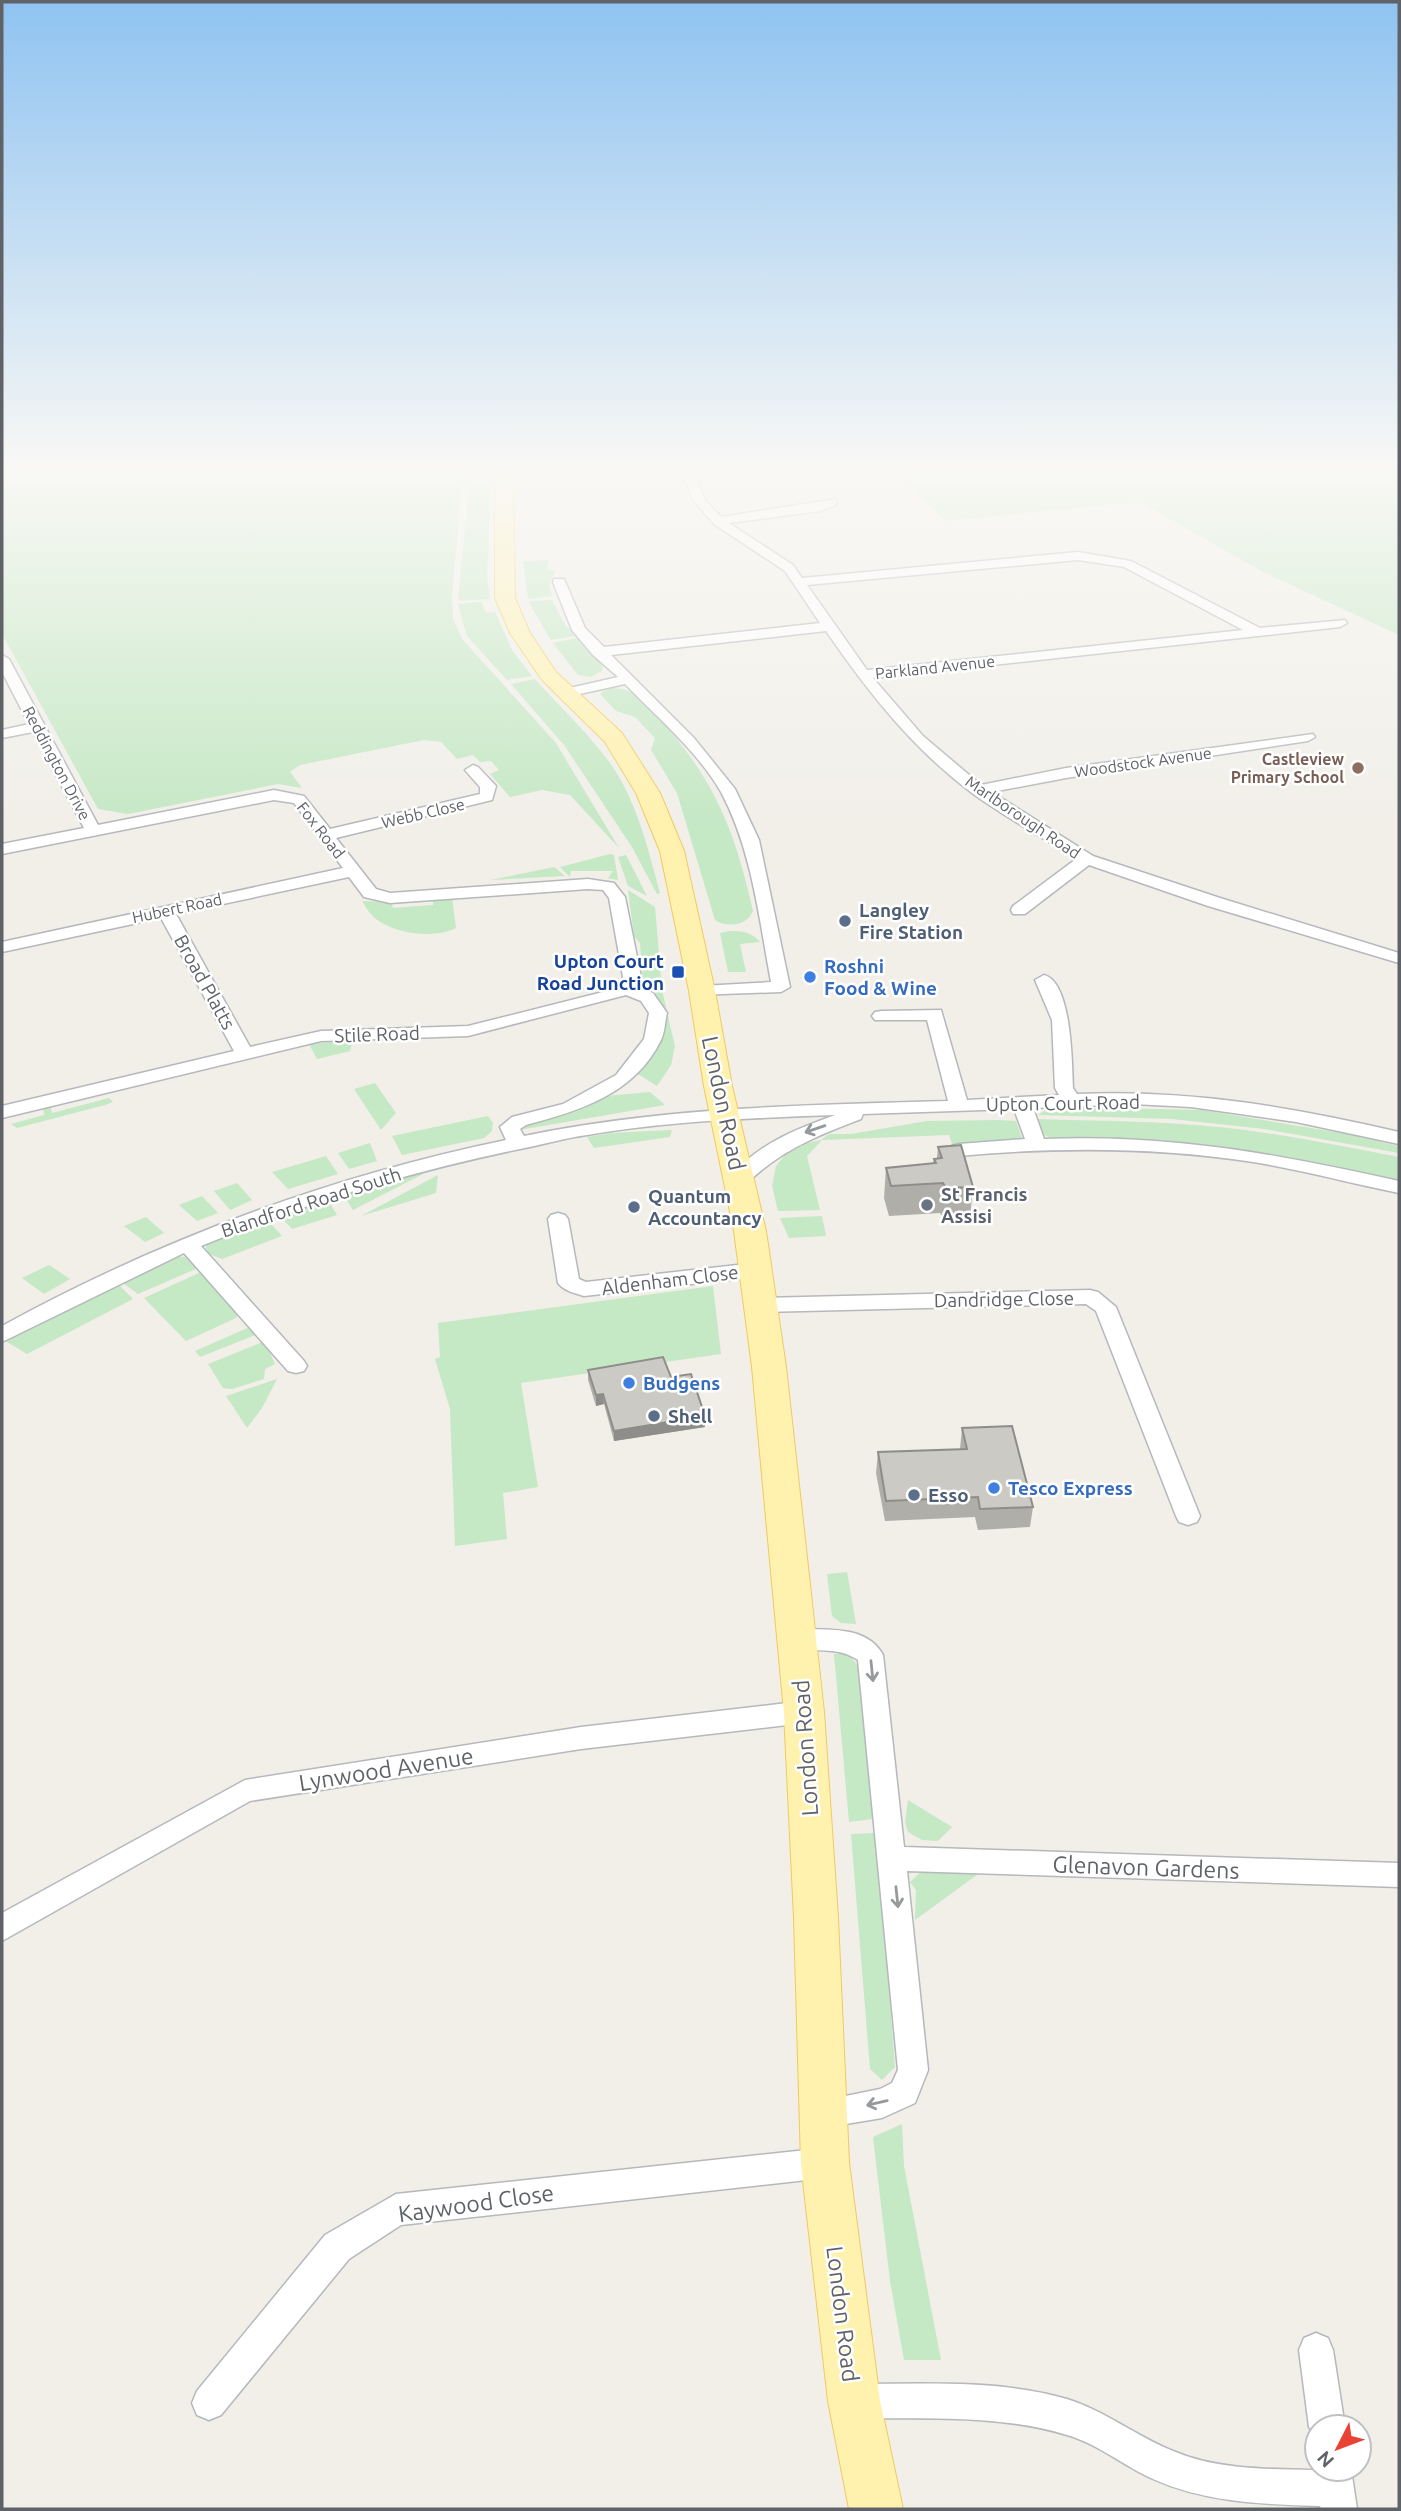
<svg xmlns="http://www.w3.org/2000/svg" width="1401" height="2511" font-family="Ubuntu,sans-serif">
<rect width="100%" height="100%" fill="#f1efe8"/>
<g fill="#c5e8c5">
<polygon points="2,472 463,472 452,597 453,619 462,639 556,743 619,848 570,795 542,790 510,797 490,774 499,770 491,761 480,762 473,755 457,759 441,742 424,740 300,765 290,772 302,788 278,784 128,814 98,809 2,634"/>
<polygon points="471,472 492,472 487,577 490,599 461,601 458,599"/>
<polygon points="897,472 1399,472 1399,635 1263,572 1140,502 945,521"/>
<polygon points="549,560 547,570 555,571 549,584 552,596 528,599 523,561"/>
<polygon points="552,600 564,623 576,636 551,640 528,601"/>
<polygon points="478,602 482,603 486,613 495,612 512,650 532,676 507,680 467,636 458,604"/>
<polygon points="577,638 603,664 602,671 591,677 578,675 553,643"/>
<path d="M535,679C560,707 588,733 610,763C637,801 648,849 660,893L657,894L632,847L564,745L511,684Z"/>
<path d="M613,688C639,689 651,707 667,727C718,787 736,836 753,911C747,926 727,928 715,920L677,793L651,750L655,738L635,717L616,711L600,694L603,691Z"/>
<polygon points="610,854 614,855 618,880 608,878 613,871 571,871 570,877 560,867"/>
<polygon points="626,855 647,896 628,886 618,857"/>
<polygon points="554,867 565,876 491,880"/>
<polygon points="628,890 655,907 662,990 675,1046 671,1065 657,1086 633,1071 656,1036 644,992 640,943 634,936"/>
<path d="M452,898L456,928C434,939 395,934 376,919C370,915 366,907 362,901L391,902L393,908L433,905V899Z"/>
<path d="M730,931C742,931 752,932 760,942L740,944L746,972H728L720,933Z"/>
<polygon points="353,1040 350,1051 317,1059 309,1044"/>
<polygon points="375,1083 396,1113 381,1130 354,1089"/>
<polygon points="650,1092 665,1105 519,1130 520,1119 595,1097"/>
<polygon points="109,1098 113,1102 105,1105 17,1128 11,1124 44,1115 43,1105 50,1104 52,1113"/>
<polygon points="1050,1107 1202,1110 1347,1134 1399,1146 1399,1153 1264,1129 1172,1119 1038,1115"/>
<polygon points="488,1116 493,1123 492,1131 484,1138 402,1155 392,1136"/>
<path d="M1036,1119C1097,1121 1158,1121 1219,1127C1279,1133 1339,1146 1399,1157V1182L1281,1158L1062,1143L1042,1134Z"/>
<polygon points="998,1120 1016,1121 1022,1138 1010,1146 953,1147 949,1135 822,1140 807,1156 820,1210 778,1211 772,1186 776,1166 786,1154 808,1143 821,1140 829,1134 851,1134 927,1121"/>
<polygon points="672,1130 670,1137 594,1148 587,1137 611,1133"/>
<polygon points="370,1143 377,1161 349,1169 338,1153"/>
<polygon points="326,1156 338,1174 288,1189 272,1172"/>
<polygon points="417,1170 423,1174 353,1210 340,1190"/>
<polygon points="438,1175 436,1193 361,1216"/>
<polygon points="237,1183 252,1200 230,1210 214,1191"/>
<polygon points="202,1196 218,1213 197,1221 179,1205"/>
<polygon points="326,1197 337,1215 292,1229 276,1212"/>
<polygon points="822,1216 826,1236 789,1238 780,1218"/>
<polygon points="146,1217 164,1233 145,1242 124,1226"/>
<polygon points="265,1217 282,1236 222,1259 209,1254 206,1248 208,1241"/>
<polygon points="166,1256 189,1257 198,1268 138,1294 123,1283 121,1277"/>
<polygon points="49,1265 70,1279 44,1294 22,1278"/>
<polygon points="199,1273 205,1273 240,1312 236,1318 186,1341 144,1298"/>
<polygon points="107,1280 114,1280 133,1299 27,1354 2,1339"/>
<polygon points="713,1286 721,1354 521,1383 538,1487 503,1493 507,1539 455,1546 450,1409 435,1359 440,1357 438,1323"/>
<polygon points="252,1326 258,1334 200,1357 195,1351"/>
<polygon points="265,1341 275,1364 265,1369 264,1379 232,1389 223,1388 208,1364"/>
<polygon points="277,1379 262,1408 247,1428 226,1396"/>
<polygon points="847,1572 856,1624 841,1623 832,1616 827,1574"/>
<polygon points="834,1654 848,1654 859,1667 873,1819 849,1822"/>
<polygon points="908,1800 952,1827 938,1841 922,1840 908,1832 905,1822"/>
<polygon points="874,1833 886,1947 895,2067 882,2080 870,2069 851,1834"/>
<polygon points="926,1867 981,1872 915,1920 916,1890 910,1882"/>
<polygon points="902,2124 904,2166 941,2360 904,2360 890,2281 873,2137"/>
</g>
<g fill="none" stroke-linecap="round" stroke-linejoin="round">
<defs>
<g id="minor">
<path d="M682,472H694L704,499L721,517L836,499V505L820,511L729,523L793,565L802,578L1078,552L1131,561L1260,628L1345,620L1347,623L1340,627L873,678L923,736L981,785L1066,768L1313,734L1315,737L1308,741L1066,778L992,792L1093,856L1220,898L1399,953V963L1208,906L1089,865L1025,914H1013L1011,910L1013,906L1076,859C1042,837 1005,817 972,793C912,748 868,692 826,631L611,655L694,738L735,789L759,840L790,987L781,992L696,995L693,991L702,986L771,982C759,918 752,850 721,792C699,753 656,716 625,684L566,697L561,696V690L618,677L593,655L572,630L553,582L554,579H564L585,628L604,647L820,623L785,571L714,524L693,500ZM1078,560L1124,567L1243,630L867,670L807,585Z"/>
<path d="M2,655L9,659L98,825L274,790L304,796L330,829L480,794V787L465,770L473,765L478,767L496,786L492,800L336,838L376,889L390,893L588,879L614,883L625,897L641,977L636,987L653,993L667,1013C665,1021 665,1032 661,1040C635,1094 579,1111 526,1125L520,1129L524,1136C664,1107 805,1105 948,1101L927,1020H875L872,1016L875,1012L881,1011L941,1010L967,1100L1059,1095L1055,1088L1052,1020L1035,980L1044,975C1072,982 1072,1064 1073,1088L1077,1094C1187,1089 1293,1107 1399,1132V1144L1296,1122L1191,1107L1133,1104L1033,1108L1044,1139C1171,1134 1277,1154 1399,1181V1193C1350,1183 1302,1170 1253,1162C1155,1147 1057,1147 959,1156L952,1154L949,1150L952,1146L959,1144L1025,1139L1014,1109L863,1114L861,1119C818,1135 780,1151 747,1183H733L730,1179C754,1145 797,1129 835,1115C752,1118 669,1121 587,1135C564,1138 542,1145 520,1149C410,1172 305,1203 201,1246L304,1361L307,1366L304,1371L296,1373L288,1371L184,1253L2,1342V1326C161,1239 328,1177 506,1140L500,1127L512,1117L563,1104L616,1075L644,1039L649,1013L641,1001L626,995L468,1036L321,1041L2,1118V1106L234,1051L161,918L2,952V942L343,868L294,803L274,800L2,854V844L84,828L33,732L2,738V730L29,724L2,672ZM349,877L364,897L390,903L588,889L603,890L609,898L623,977L619,986L603,992L468,1026L321,1031L250,1047L176,914Z"/>
<path d="M558,1213L565,1215L568,1219L579,1279L586,1282L755,1263L762,1265L766,1270L762,1275L755,1277L584,1296C575,1293 564,1291 558,1283L548,1219L551,1215Z"/>
<polygon points="1090,1290 1098,1292 1116,1307 1200,1516 1197,1522 1188,1525 1179,1522 1176,1516 1096,1311 1086,1304 760,1312 752,1310 749,1305 752,1300 760,1298"/>
<path d="M797,1629C826,1630 867,1625 883,1655L904,1847L1399,1863V1887L907,1871L928,2070L915,2103L882,2118L822,2128L811,2123L806,2113L811,2103L880,2089L892,2083L898,2070L858,1660C836,1645 812,1654 788,1646L784,1639L788,1632Z"/>
<polygon points="804,1701 813,1705 817,1712 813,1719 804,1723 581,1749 250,1801 2,1941 2,1913 245,1780 581,1727"/>
<polygon points="825,2148 836,2152 841,2163 836,2174 825,2178 401,2225 349,2259 221,2415 209,2420 197,2415 192,2403 197,2391 325,2235 396,2194"/>
<polygon points="1316,2333 1328,2338 1333,2350 1345,2427 1317,2427 1317,2440 1309,2427 1299,2350 1304,2338"/>
<path d="M854,2384C925,2384 998,2379 1067,2399C1105,2411 1136,2436 1173,2451C1217,2470 1268,2469 1315,2470L1317,2464V2469H1351L1357,2509H1321L1320,2506C1263,2504 1206,2503 1153,2479C1124,2466 1098,2444 1067,2435C998,2414 925,2419 854,2418L842,2413L837,2401L842,2389Z"/>
</g>
<polygon id="primary" points="495,472 513,472 515,598 530,633 556,672 622,733 660,793 684,851 715,991 732,1086 766,1231 786,1367 824,1712 838,1918 849,2163 880,2401 903,2509 849,2509 828,2401 801,2163 794,1918 784,1712 752,1367 734,1231 704,1086 689,991 660,851 636,793 605,742 542,680 510,633 495,598"/>
</defs>
<use href="#minor" stroke="#b5b8bc" stroke-width="3"/>
<use href="#primary" stroke="#f2c960" stroke-width="2"/>
<use href="#minor" fill="#fff" fill-rule="evenodd"/>
<use href="#primary" fill="#fff2af" fill-rule="evenodd"/>
</g>
<g fill="#afaea9">
<polygon points="938,1147 973,1187 970,1217 943,1219 940,1213 889,1216 884,1198 886,1168 933,1163 934,1159 937,1158"/>
<polygon points="588,1370 671,1377 705,1427 614,1441 604,1404 596,1406 588,1380"/>
<polygon points="962,1428 1033,1507 1030,1527 978,1530 975,1517 885,1521 876,1473 878,1452 960,1449"/>
</g>
<g fill="#8f8d8a">
<polygon points="603,1394 604,1404 596,1406 596,1395"/>
<polygon points="705,1416 705,1427 614,1441 614,1431"/>
</g>
<g fill="#cccac5" stroke="#8f8d8a" stroke-width="2">
<polygon points="961,1145 973,1187 946,1188 943,1183 891,1186 886,1168 936,1163 934,1159 942,1158 938,1147"/>
<polygon points="663,1357 671,1377 691,1374 705,1416 614,1431 603,1394 596,1395 588,1370"/>
<polygon points="1012,1426 1033,1507 980,1509 978,1497 886,1501 878,1452 967,1449 962,1428"/>
</g>
<defs><path id="oneway-shaft" d="M-6 0H5M1.5-3L5.5 0L1.5 3" fill="none" stroke-width="1.6" stroke-linecap="round" stroke-linejoin="round" transform="scale(1.75)"/></defs>
<g stroke="#979a9d">
<use href="#oneway-shaft" transform="translate(815 1129) rotate(161)"/>
<use href="#oneway-shaft" transform="translate(872 1671) rotate(84)"/>
<use href="#oneway-shaft" transform="translate(897 1897) rotate(84)"/>
<use href="#oneway-shaft" transform="translate(877 2103) rotate(167)"/>
</g>
<linearGradient id="sky" x2="0" y2="1"><stop stop-color="#8fc3f1"/><stop offset="0.57" stop-color="#f9f8f5"/><stop offset="1" stop-color="#f9f8f5" stop-opacity="0"/></linearGradient>
<rect width="1401" height="824" fill="url(#sky)"/>
<circle fill="#8d6e63" stroke="#fff" stroke-width="2.5" cx="1358" cy="768" r="7"/>
<g fill="#5c6f8a" stroke="#fff" stroke-width="2.5">
<circle cx="845" cy="921" r="7"/>
<circle cx="634" cy="1207" r="7"/>
<circle cx="654" cy="1416" r="7"/>
<circle cx="914" cy="1495" r="7"/>
</g>
<rect fill="#1a4fb4" stroke="#fff" stroke-width="2.5" x="671" y="965" width="14" height="14" rx="3.5"/>
<g fill="#3f7fe0" stroke="#fff" stroke-width="2.5">
<circle cx="810" cy="977" r="7"/>
<circle cx="629" cy="1383" r="7"/>
<circle cx="994" cy="1488" r="7"/>
</g>
<circle fill="#6b7280" stroke="#fff" stroke-width="2.5" cx="927" cy="1205" r="7"/>
<g text-anchor="middle" dominant-baseline="central" stroke-width="5" stroke-linejoin="round" paint-order="stroke">
<g font-size="16" fill="#5f6368" stroke="#fff">
<text transform="translate(935 667) rotate(-6)">Parkland Avenue</text>
<text transform="translate(1143 762) rotate(-8)">Woodstock Avenue</text>
<text transform="translate(57 763) rotate(62)">Reddington Drive</text>
<text transform="translate(423 813) rotate(-13)">Webb Close</text>
<text transform="translate(1023 817) rotate(34)">Marlborough Road</text>
<text transform="translate(321 830) rotate(52)">Fox Road</text>
<text transform="translate(177 908) rotate(-12)">Hubert Road</text>
</g>
<g font-size="16" font-weight="bold" fill="#785e54" stroke="#fff" text-anchor="end">
<text x="1344" y="759">Castleview<tspan x="1344" dy="18">Primary School</tspan></text>
</g>
<g font-size="19" font-weight="bold" fill="#4e5e75" stroke="#fff" text-anchor="start">
<text x="859" y="910">Langley<tspan x="859" dy="22">Fire Station</tspan></text>
<text x="648" y="1196">Quantum<tspan x="648" dy="22">Accountancy</tspan></text>
<text x="668" y="1416">Shell</text>
<text x="928" y="1495">Esso</text>
</g>
<g font-size="19" font-weight="bold" fill="#164399" stroke="#fff" text-anchor="end">
<text x="664" y="961">Upton Court<tspan x="664" dy="22">Road Junction</tspan></text>
</g>
<g font-size="19" font-weight="bold" fill="#366cbe" stroke="#fff" text-anchor="start">
<text x="824" y="966">Roshni<tspan x="824" dy="22">Food &amp; Wine</tspan></text>
<text x="643" y="1383">Budgens</text>
<text x="1008" y="1488">Tesco Express</text>
</g>
<g font-size="19" fill="#5f6368" stroke="#fff">
<text transform="translate(205 982) rotate(61)">Broad Platts</text>
<text transform="translate(377 1034) rotate(-2)">Stile Road</text>
<text transform="translate(1063 1103) rotate(-1)">Upton Court Road</text>
<text transform="translate(311 1202) rotate(-18)">Blandford Road South</text>
<text transform="translate(670 1280) rotate(-7)">Aldenham Close</text>
<text transform="translate(1004 1299) rotate(-1)">Dandridge Close</text>
</g>
<g font-size="19" font-weight="bold" fill="#5b616d" stroke="#fff" text-anchor="start">
<text x="941" y="1194">St Francis<tspan x="941" dy="22">Assisi</tspan></text>
</g>
<g font-size="23" fill="#5f6368" stroke="#fff">
<text transform="translate(724 1103) rotate(78)">London Road</text>
<text transform="translate(805 1748) rotate(-94)">London Road</text>
<text transform="translate(386 1769) rotate(-9)">Lynwood Avenue</text>
<text transform="translate(1146 1867) rotate(2)">Glenavon Gardens</text>
<text transform="translate(476 2203) rotate(-8)">Kaywood Close</text>
<text transform="translate(843 2314) rotate(83)">London Road</text>
</g>
</g>
<rect width="1401" height="2511" fill="none" stroke="#5f6368" stroke-width="7"/>
<g transform="translate(1338 2448) rotate(228)"><circle r="33" fill="#ffffff" stroke="#bfc1c3" stroke-width="2"/>
<path d="M0-5L12 26L0 18L-12 26Z" fill="#ea4335"/>
<text y="-10" font-size="19" font-weight="bold" text-anchor="middle" fill="#5f6368">N</text>
</g>
</svg>
